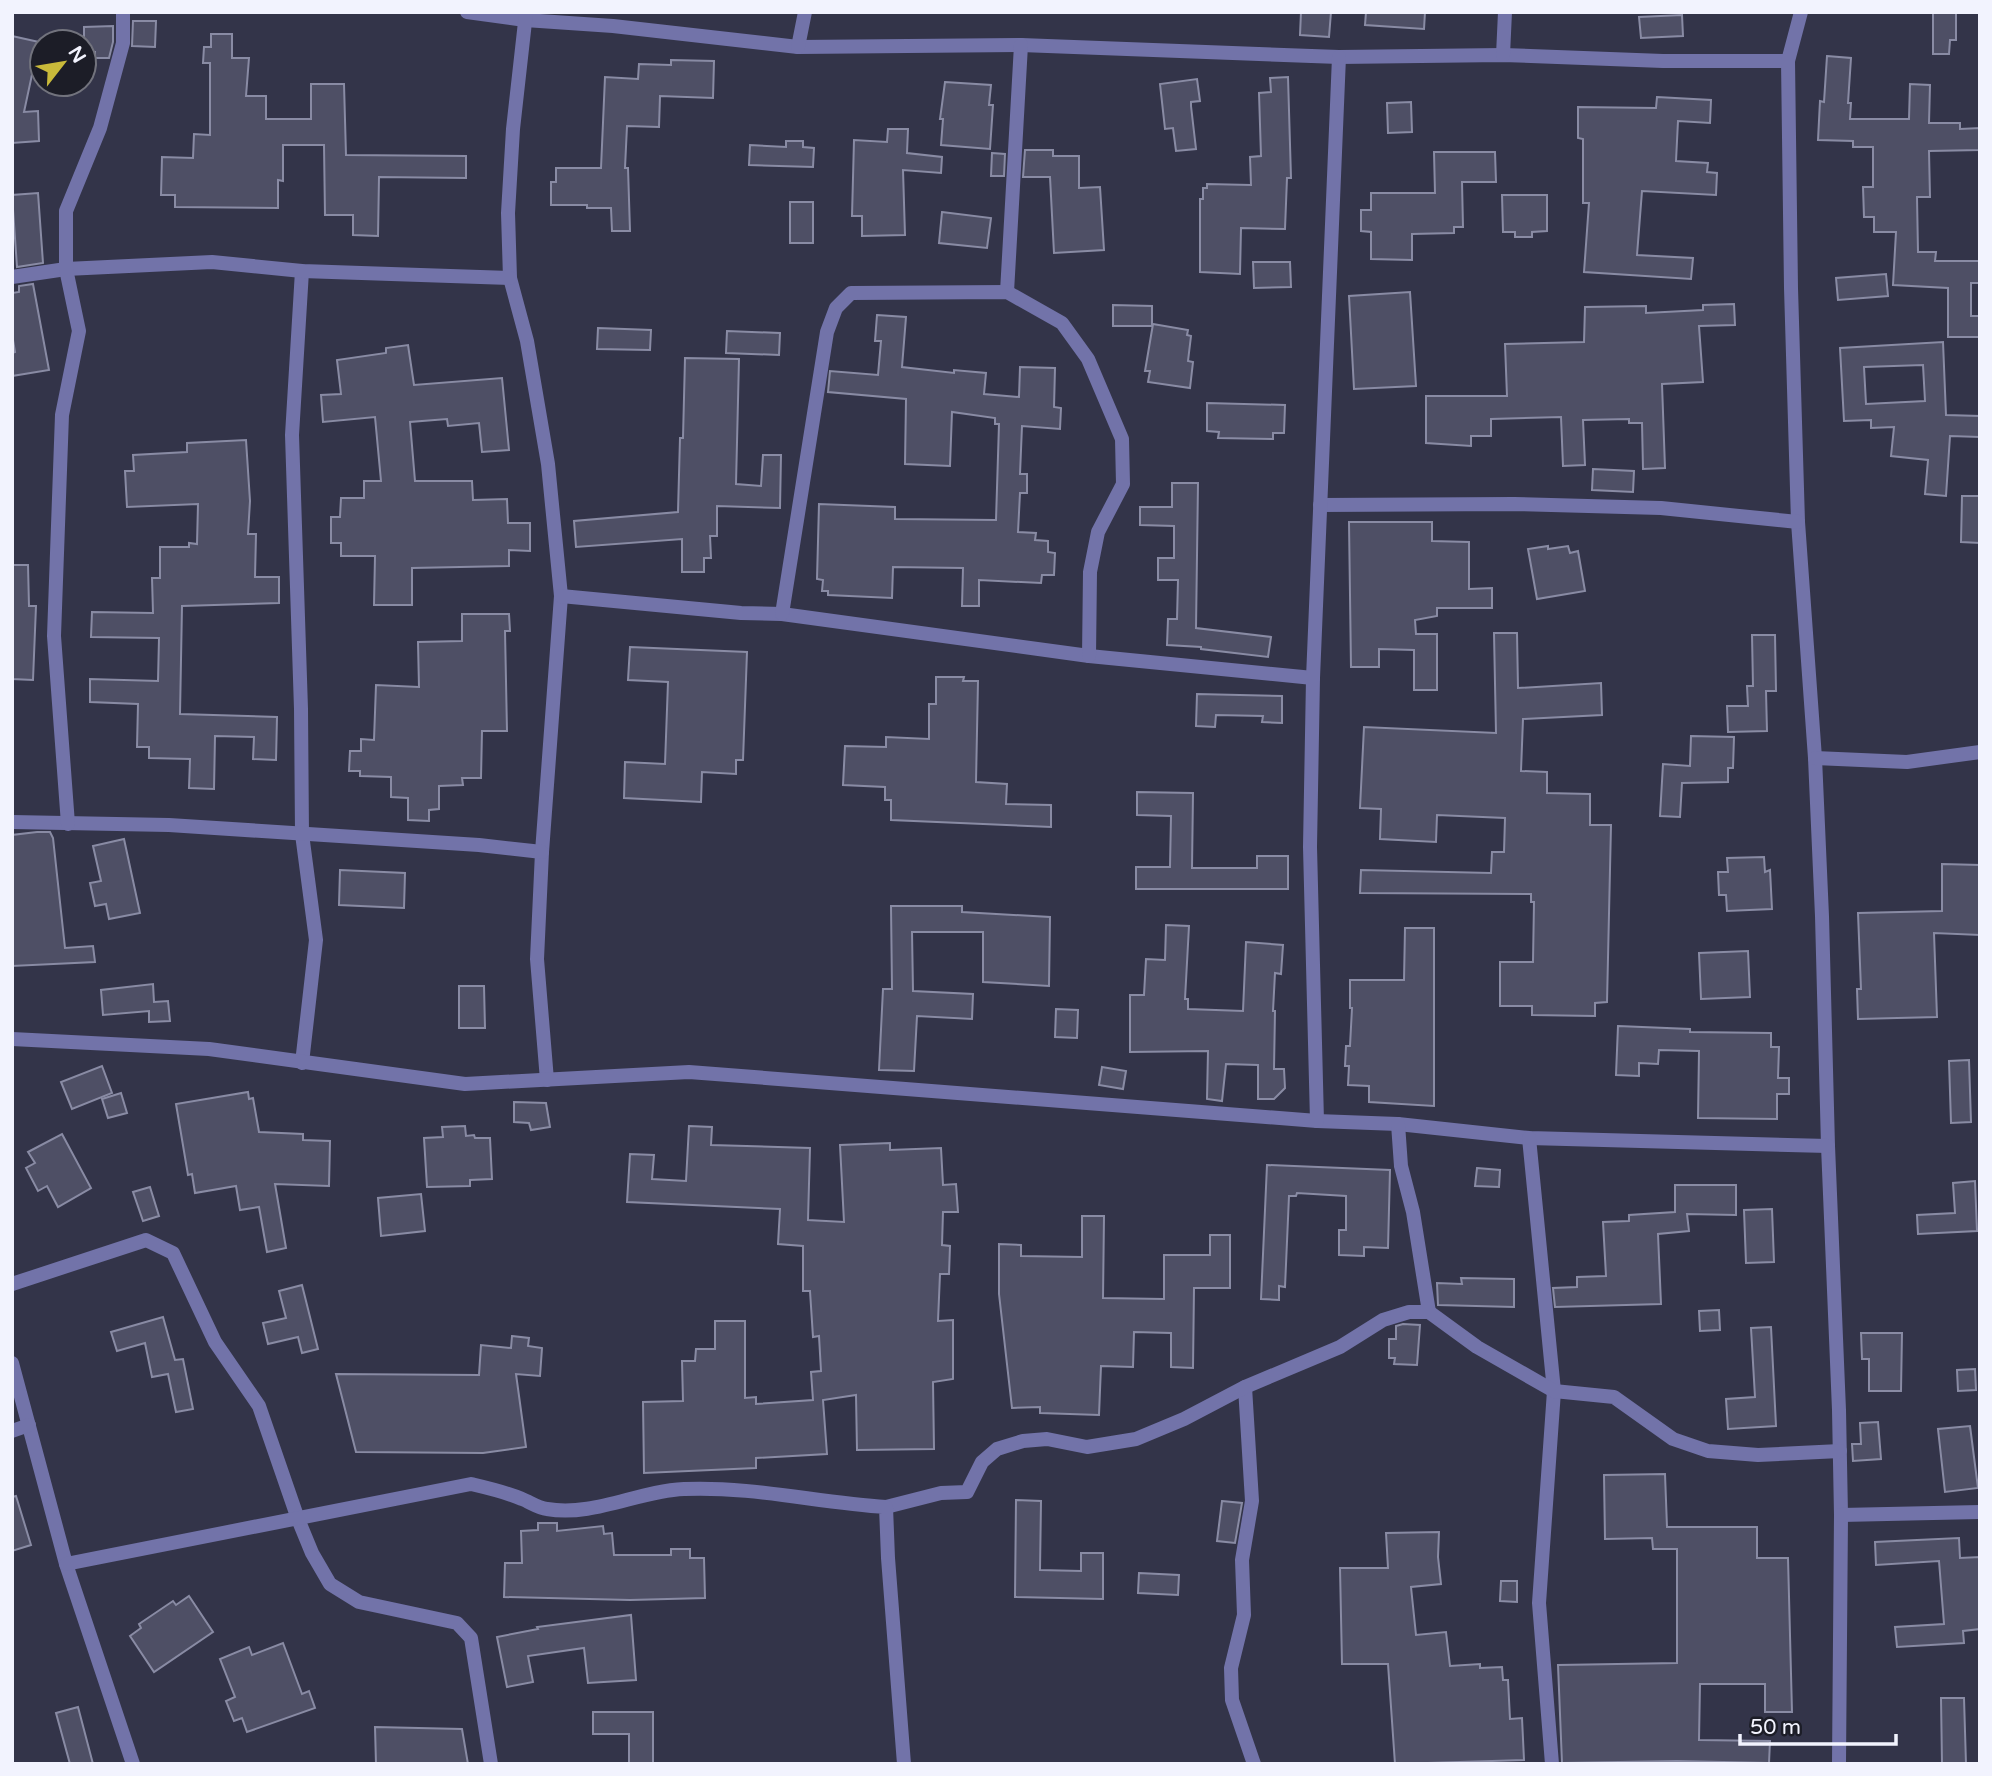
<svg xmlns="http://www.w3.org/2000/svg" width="1992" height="1776" font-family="'Varela Round',sans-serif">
<rect width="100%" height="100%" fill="#333449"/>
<g fill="#4e4f65" stroke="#898ba4" stroke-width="2" fill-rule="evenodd">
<polygon points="1301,12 1331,12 1329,37 1300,35"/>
<polygon points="1366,12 1425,12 1424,29 1365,25"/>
<polygon points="1933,12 1956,12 1956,40 1950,40 1949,54 1933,54"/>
<polygon points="1682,15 1683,36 1641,38 1639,17"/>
<polygon points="133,21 156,21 155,47 132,46"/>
<polygon points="113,26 113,42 109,58 95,58 95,52 84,52 84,27"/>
<polygon points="211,34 232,34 232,58 249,58 246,96 266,96 266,119 311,119 311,84 344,84 346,155 466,156 466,178 379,177 378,236 353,235 353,215 325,215 324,145 283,145 283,181 278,180 278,208 175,207 175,195 161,195 162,157 193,158 194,134 210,135 210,63 203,63 204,47 211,47"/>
<polygon points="12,36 39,42 24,112 38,111 39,141 12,143"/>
<polygon points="1827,56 1851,58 1848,103 1851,103 1850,119 1909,119 1910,84 1930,85 1929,123 1960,123 1960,129 1980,128 1980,150 1929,151 1930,197 1917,197 1918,252 1936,252 1935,261 1980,261 1980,283 1971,283 1971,316 1980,316 1980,337 1948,337 1948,288 1893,285 1896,232 1874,232 1874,217 1864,217 1863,187 1873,187 1873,147 1853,147 1853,141 1818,140 1820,101 1824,102"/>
<polygon points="671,60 714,61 713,98 660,96 659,127 627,126 625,168 628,168 630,231 612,231 611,208 587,208 587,205 551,205 551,182 556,182 556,168 601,168 605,77 638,79 639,64 671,65"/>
<polygon points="1288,77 1291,178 1287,178 1285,229 1241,228 1240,274 1200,272 1200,199 1203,199 1203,188 1207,188 1207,184 1251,185 1250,157 1261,156 1259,93 1271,92 1270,78"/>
<polygon points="1197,79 1200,101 1191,102 1191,106 1196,149 1176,151 1173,128 1165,129 1160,84"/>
<polygon points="945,82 991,85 989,105 993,105 990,149 941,145 943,119 940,119"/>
<polygon points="1657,97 1711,100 1710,123 1678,121 1676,161 1708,163 1707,172 1717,173 1716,195 1642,191 1637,255 1693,258 1691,279 1584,272 1589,203 1583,203 1583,139 1578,138 1578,107 1656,108"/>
<polygon points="1411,102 1412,132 1388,133 1387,103"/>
<polygon points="888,129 908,129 907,153 942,157 941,173 903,170 905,235 862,236 862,216 852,216 854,140 887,142"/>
<polygon points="786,141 803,141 803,147 814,148 813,167 749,165 750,145 786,147"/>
<polygon points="1025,150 1053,150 1053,156 1079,156 1079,188 1100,187 1104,250 1054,253 1050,177 1023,177"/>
<polygon points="1434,152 1495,152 1496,182 1462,182 1463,227 1454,227 1454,233 1412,234 1412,260 1371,259 1371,232 1361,231 1361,210 1371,210 1371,193 1435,193"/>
<polygon points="992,153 1005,154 1004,176 991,176"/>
<polygon points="38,193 43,263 17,267 12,195"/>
<polygon points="1502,195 1547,195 1547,231 1532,232 1532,237 1515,237 1515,232 1503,232"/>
<rect x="790" y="202" width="23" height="41"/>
<polygon points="942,212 991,218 987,248 939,243"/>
<polygon points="1253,262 1290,262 1291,287 1254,288"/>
<polygon points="1886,274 1888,296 1838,300 1836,278"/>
<polygon points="33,284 49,370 12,376 12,353 15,352 12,334 12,293 19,292 19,286"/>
<polygon points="1410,292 1416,386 1354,389 1349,296"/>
<polygon points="1734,304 1735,325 1699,326 1703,382 1662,384 1665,468 1643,469 1642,423 1629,423 1629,419 1583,420 1585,465 1563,466 1561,417 1491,419 1491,436 1471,436 1471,446 1426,443 1426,396 1507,396 1505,344 1584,342 1585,307 1646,306 1646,313 1703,310 1703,305"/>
<polygon points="1113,305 1152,306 1152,326 1113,326"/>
<polygon points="877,315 906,317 902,367 954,373 954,370 986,373 984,394 1019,397 1020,367 1055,368 1054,407 1061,408 1060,429 1022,426 1020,474 1027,474 1027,493 1020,493 1018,532 1036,533 1035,540 1048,541 1048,552 1055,553 1054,575 1042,575 1041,583 979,580 979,606 962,606 963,568 893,567 892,598 828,595 828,591 822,591 823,580 817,579 819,504 895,507 895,519 996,520 999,424 995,424 995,418 952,412 950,466 905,464 906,399 828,392 830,371 878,375 881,341 875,341"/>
<polygon points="1153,324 1188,330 1187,335 1191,336 1188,361 1193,362 1190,388 1148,382 1150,371 1145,371"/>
<polygon points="598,328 651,330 650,350 597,349"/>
<polygon points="727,331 780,333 779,355 726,353"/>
<path d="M1943,342L1946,415L1980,416V437L1950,436L1946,496L1925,494L1928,460L1891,456L1894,427L1871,428V420L1844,421L1840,348ZM1923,365L1925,401L1866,404L1864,367Z"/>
<polygon points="408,345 414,385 502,378 509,450 482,452 479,423 448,426 447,419 410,422 415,481 472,481 473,500 507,499 508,523 530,523 530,551 509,550 509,566 412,568 412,605 374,605 375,556 341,556 341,543 331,543 331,517 340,517 341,498 364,498 364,481 381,481 375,417 323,422 321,395 341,394 337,360 386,353 386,348"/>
<polygon points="685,358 739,359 736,484 761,486 763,455 781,455 780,508 717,506 717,536 710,536 711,558 704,558 704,572 682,572 682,539 576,547 574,521 678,512 680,438 683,438"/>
<polygon points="1207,403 1285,405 1284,433 1273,433 1273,439 1218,438 1219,432 1207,431"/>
<polygon points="246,440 250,501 248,534 256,534 255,577 279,577 279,603 182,606 180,714 277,717 276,760 253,759 254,737 215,736 214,789 189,788 190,759 149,758 149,747 137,747 138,704 90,702 90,679 158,681 159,638 91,637 92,612 153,613 152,578 160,578 160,547 189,547 189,543 197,544 198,504 127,507 125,471 134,471 133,455 187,452 187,443"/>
<polygon points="1593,469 1634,471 1633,492 1592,490"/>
<polygon points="1172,483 1198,483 1196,628 1271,637 1268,657 1201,649 1201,647 1167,645 1168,619 1177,619 1178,580 1158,580 1158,558 1174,558 1174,526 1140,525 1140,507 1172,507"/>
<polygon points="1962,496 1980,496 1980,543 1961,542"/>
<polygon points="1349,522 1432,522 1432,541 1469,542 1469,589 1492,588 1492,608 1437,608 1437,616 1415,620 1416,634 1437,634 1437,690 1414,690 1414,650 1379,649 1379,667 1351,667"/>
<polygon points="1548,546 1548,549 1568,546 1570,553 1578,551 1585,591 1537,599 1528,549"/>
<polygon points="12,565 28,565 29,606 36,606 33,680 12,679"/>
<polygon points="462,614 509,614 510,631 505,631 507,731 482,731 481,778 462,778 463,785 439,786 439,809 429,810 429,821 408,820 408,798 391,797 391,777 360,776 360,771 349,771 350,751 361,751 361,739 374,740 376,685 419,687 418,642 462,641"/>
<polygon points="1494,633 1517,633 1518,688 1601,683 1602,715 1523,719 1521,771 1547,772 1547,793 1590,794 1590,825 1611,825 1607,1002 1595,1003 1595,1016 1532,1015 1532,1006 1500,1006 1500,962 1533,962 1534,902 1531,902 1531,894 1360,893 1361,870 1491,873 1492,852 1504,852 1505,818 1437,815 1436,842 1380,839 1381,809 1360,808 1364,727 1496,733"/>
<polygon points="1752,635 1775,635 1776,691 1766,691 1767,731 1728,732 1727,706 1748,706 1747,686 1753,686"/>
<polygon points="630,647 747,652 743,760 736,760 736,774 702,772 701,802 624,798 625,762 665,764 668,682 628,680"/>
<polygon points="936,677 964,677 963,681 978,681 976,782 1007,784 1006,804 1051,805 1051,827 891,820 891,800 885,800 885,787 843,785 845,746 886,747 886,737 929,739 929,704 936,704"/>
<polygon points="1197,694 1282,696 1282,723 1262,722 1263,716 1216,715 1215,727 1196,726"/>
<polygon points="1691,736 1734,737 1733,768 1728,768 1728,782 1682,783 1680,817 1660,816 1663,764 1690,766"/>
<polygon points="1137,792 1193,793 1192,868 1257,868 1257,856 1288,856 1288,889 1136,889 1136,867 1170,867 1171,816 1137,815"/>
<polygon points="37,832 50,832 53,838 65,948 93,946 95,962 12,966 12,835"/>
<polygon points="124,839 140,913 109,919 106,904 95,906 90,883 101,881 93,846"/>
<polygon points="1764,857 1765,872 1770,870 1772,909 1727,911 1726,895 1719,895 1718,872 1728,872 1727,858"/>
<polygon points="1942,864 1980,865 1980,935 1934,933 1937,1017 1858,1019 1857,989 1861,989 1858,913 1942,911"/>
<polygon points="340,870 405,873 404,908 339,905"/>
<polygon points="891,906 962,906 962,912 1050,917 1049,986 983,982 983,932 912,932 913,991 973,994 972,1019 917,1016 914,1071 879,1070 883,989 892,989"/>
<polygon points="1166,925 1189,926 1185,999 1188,999 1188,1009 1243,1011 1246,942 1283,945 1281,974 1275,973 1273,1011 1275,1011 1274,1069 1284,1069 1285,1088 1274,1099 1258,1099 1258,1065 1226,1064 1222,1101 1207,1099 1208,1051 1130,1052 1130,995 1144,995 1146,959 1165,960"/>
<polygon points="1405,928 1434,928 1434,1106 1369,1102 1369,1086 1348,1085 1349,1066 1345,1066 1346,1046 1350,1046 1352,1008 1350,1008 1350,980 1404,980"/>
<polygon points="1748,951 1750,997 1701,999 1699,953"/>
<polygon points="153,984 154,1002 168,1001 170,1021 149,1022 149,1011 103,1015 101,990"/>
<polygon points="459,986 484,986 485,1028 459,1028"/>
<polygon points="1056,1009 1078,1010 1077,1038 1055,1037"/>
<polygon points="1618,1026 1690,1029 1690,1032 1771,1033 1771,1047 1779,1047 1778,1078 1789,1078 1789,1094 1777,1094 1777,1119 1698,1118 1699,1051 1659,1050 1658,1064 1639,1063 1639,1076 1616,1075"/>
<polygon points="1969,1060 1971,1122 1951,1123 1949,1061"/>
<polygon points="102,1066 112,1093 72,1109 61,1082"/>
<polygon points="1102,1067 1126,1071 1123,1089 1099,1085"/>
<polygon points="248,1092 249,1099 253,1098 259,1132 303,1134 303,1140 330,1141 329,1186 275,1184 286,1248 267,1252 259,1207 240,1210 236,1186 195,1193 192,1174 188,1175 176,1104"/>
<polygon points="121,1093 127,1113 108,1118 102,1099"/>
<polygon points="514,1102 546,1103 550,1127 531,1130 529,1123 514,1122"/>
<polygon points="465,1126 466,1136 474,1135 475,1138 490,1138 492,1179 470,1180 470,1186 427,1187 424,1138 443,1137 442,1127"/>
<polygon points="689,1126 712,1127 711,1145 810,1148 808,1220 844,1222 840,1145 890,1143 890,1150 941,1148 943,1185 956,1184 958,1212 943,1212 942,1245 950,1246 949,1274 940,1274 938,1321 953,1320 953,1379 933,1382 934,1449 857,1450 856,1395 823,1400 827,1454 756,1458 756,1468 644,1473 643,1402 683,1401 682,1361 695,1361 696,1349 715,1349 715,1321 745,1321 745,1398 756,1397 756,1404 813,1400 811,1372 821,1371 819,1336 813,1337 810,1291 803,1291 803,1246 778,1244 780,1209 627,1202 630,1154 654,1155 652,1179 686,1181"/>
<polygon points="62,1134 91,1188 58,1207 47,1186 38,1191 26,1168 35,1163 28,1152"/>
<polygon points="1267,1165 1390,1170 1388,1248 1364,1247 1364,1256 1339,1255 1339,1230 1346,1230 1346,1196 1297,1193 1296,1196 1289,1196 1285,1287 1279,1286 1279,1300 1261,1299"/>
<polygon points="1477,1168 1500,1170 1499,1187 1475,1186"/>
<polygon points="1975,1181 1977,1231 1918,1234 1917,1215 1955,1213 1953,1183"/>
<polygon points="1675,1185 1736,1185 1736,1215 1687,1214 1689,1231 1658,1234 1661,1304 1555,1307 1553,1288 1577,1287 1577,1277 1606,1276 1603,1222 1629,1221 1629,1215 1675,1212"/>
<polygon points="150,1187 159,1216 143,1221 133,1192"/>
<polygon points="421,1194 425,1231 381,1236 378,1198"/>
<polygon points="1772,1209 1774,1262 1746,1263 1744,1210"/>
<polygon points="1082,1216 1104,1216 1103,1298 1164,1299 1164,1255 1210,1255 1210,1235 1230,1235 1230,1288 1194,1288 1193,1368 1171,1367 1171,1333 1134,1332 1133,1367 1101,1366 1099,1415 1040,1413 1040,1407 1012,1408 999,1294 999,1244 1021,1245 1021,1256 1082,1257"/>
<polygon points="1461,1278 1514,1279 1514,1307 1438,1305 1437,1283 1462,1284"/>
<polygon points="302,1285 318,1349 302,1353 298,1337 268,1344 263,1323 286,1318 279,1291"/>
<polygon points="1719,1310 1720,1330 1700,1331 1699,1311"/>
<polygon points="163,1317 175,1360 183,1359 193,1409 176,1412 168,1374 152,1377 145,1343 117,1351 111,1332"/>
<polygon points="1403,1324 1420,1325 1417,1365 1394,1364 1395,1358 1389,1358 1389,1339 1396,1339 1396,1326"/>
<polygon points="1771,1327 1776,1426 1728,1429 1726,1399 1755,1397 1751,1328"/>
<polygon points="1861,1333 1902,1333 1901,1391 1869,1391 1869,1359 1862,1359"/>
<polygon points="512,1336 529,1338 528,1346 542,1348 540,1376 516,1374 526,1447 483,1453 356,1452 336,1374 479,1375 481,1345 511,1348"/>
<polygon points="1975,1369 1976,1390 1958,1391 1957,1370"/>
<polygon points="1878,1422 1881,1459 1853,1461 1852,1444 1861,1444 1860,1423"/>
<polygon points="1970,1426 1978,1488 1945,1492 1938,1429"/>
<polygon points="1665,1474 1667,1527 1757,1527 1757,1558 1788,1558 1792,1712 1765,1712 1765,1684 1700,1684 1699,1740 1770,1741 1769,1763 1677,1761 1562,1763 1558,1665 1677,1663 1677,1549 1653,1549 1652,1538 1605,1539 1604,1475"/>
<polygon points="16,1496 31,1545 12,1551 12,1497"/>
<polygon points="1016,1500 1041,1501 1040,1570 1081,1571 1081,1553 1103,1553 1103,1599 1015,1597"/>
<polygon points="1222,1501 1242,1503 1235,1543 1217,1541"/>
<polygon points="538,1523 557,1523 557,1531 603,1526 604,1534 612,1533 614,1555 671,1555 671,1549 690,1549 690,1558 704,1558 705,1598 630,1600 504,1597 505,1563 522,1563 521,1531 538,1530"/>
<polygon points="1439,1532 1438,1557 1441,1584 1411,1587 1416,1635 1446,1632 1450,1666 1480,1664 1480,1668 1502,1667 1503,1680 1508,1680 1510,1719 1522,1718 1524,1760 1395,1764 1388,1664 1342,1664 1340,1568 1388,1568 1386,1533"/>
<polygon points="1959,1538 1960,1558 1980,1557 1980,1629 1963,1631 1964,1643 1897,1647 1895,1627 1944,1624 1939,1561 1876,1565 1875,1542"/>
<polygon points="1139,1573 1179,1575 1178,1595 1138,1593"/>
<polygon points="1501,1581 1517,1581 1517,1602 1500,1601"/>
<polygon points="189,1596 213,1632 154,1672 130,1636 141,1628 139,1624 173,1601 176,1605"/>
<polygon points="631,1615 636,1680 588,1683 584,1648 528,1656 533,1682 507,1687 497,1637 538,1629 537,1627"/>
<polygon points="283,1643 302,1694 309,1691 315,1708 247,1732 242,1718 234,1721 226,1701 235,1697 220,1659 249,1647 252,1655"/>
<polygon points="1941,1698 1964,1698 1966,1764 1942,1764"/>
<polygon points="78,1707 93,1764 70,1764 56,1713"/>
<polygon points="593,1712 653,1712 653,1764 629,1764 629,1734 593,1734"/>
<polygon points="375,1727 462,1729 468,1764 376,1764"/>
</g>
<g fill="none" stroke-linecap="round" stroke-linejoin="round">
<g stroke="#7273a9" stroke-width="14">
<polyline points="467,12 525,20 613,26 798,47 1021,45 1339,57 1503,55 1663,61 1788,61"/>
<polyline points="1801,12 1788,61 1791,288 1798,522 1815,758 1822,916 1828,1146 1839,1410 1841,1515 1839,1764"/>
<polyline points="526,13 513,129 508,213 510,278 527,341 548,464 561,596 542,852 537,959 547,1080"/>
<polyline points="798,47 805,12"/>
<polyline points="1503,55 1505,12"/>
<polyline points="302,271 292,435 301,709 302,834 316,940 302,1063"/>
<polyline points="12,277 66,269 212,262 302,271 510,278"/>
<polyline points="1007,292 1021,45"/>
<polyline points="1320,505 1514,504 1661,508 1798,522"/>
<polyline points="561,596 741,613 782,614 1089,656 1313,678"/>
<polyline points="782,614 827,332 836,308 851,293 1007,292 1062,323 1088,359 1122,439 1123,484 1098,532 1090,572 1089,656"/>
<polyline points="1815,758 1907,762 1980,752"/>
<polyline points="12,822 169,825 479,845 542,852"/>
<polyline points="68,824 54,636 62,415 79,331 66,269 66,211 100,128 123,43 123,12"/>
<polyline points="12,1039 209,1049 465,1084 689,1072 1317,1121 1398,1124 1529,1138 1828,1146"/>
<polyline points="1317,1121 1310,847 1313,678 1339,57"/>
<polyline points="1398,1124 1401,1166 1413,1212 1429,1312"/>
<polyline points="1529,1138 1554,1391 1539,1603 1552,1764"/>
<polyline points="12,1284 146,1240 173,1253 215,1342 259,1406 298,1519 312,1553 330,1584 359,1602 457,1623 471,1638 491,1764"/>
<polyline points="12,1363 66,1564 133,1764"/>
<polyline points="1245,1387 1252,1501 1242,1560 1244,1615 1231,1668 1232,1700 1254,1764"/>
<polyline points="12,1431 29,1425"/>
<polyline points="886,1507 941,1493 967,1492 982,1462 997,1449 1023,1441 1047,1439 1087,1447 1136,1439 1184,1419 1245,1387 1340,1347 1383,1320 1409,1312 1429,1312 1477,1347 1554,1391 1614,1397 1673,1439 1708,1451 1758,1455 1840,1451"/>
<polyline points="1841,1515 1980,1512"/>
<path d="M66,1564L471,1484C488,1488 506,1492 522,1499C530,1502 538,1508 547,1509C593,1517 638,1491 684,1489C752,1486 819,1503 886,1507L888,1558L904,1764"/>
</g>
</g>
<rect width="1992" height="1776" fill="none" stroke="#f2f3fe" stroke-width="28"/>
<g transform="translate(63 63) rotate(59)"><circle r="33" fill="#1c1d27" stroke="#72737d" stroke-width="2"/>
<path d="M0-5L12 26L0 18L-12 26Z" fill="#c9ba3a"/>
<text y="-10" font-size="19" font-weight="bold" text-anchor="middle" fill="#f2f3fe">N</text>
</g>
<path d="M1740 1734v10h156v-10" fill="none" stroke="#f2f3fe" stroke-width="3.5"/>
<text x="1750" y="1734" font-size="21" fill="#f2f3fe" stroke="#1c1d27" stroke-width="5" paint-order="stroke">50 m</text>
</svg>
